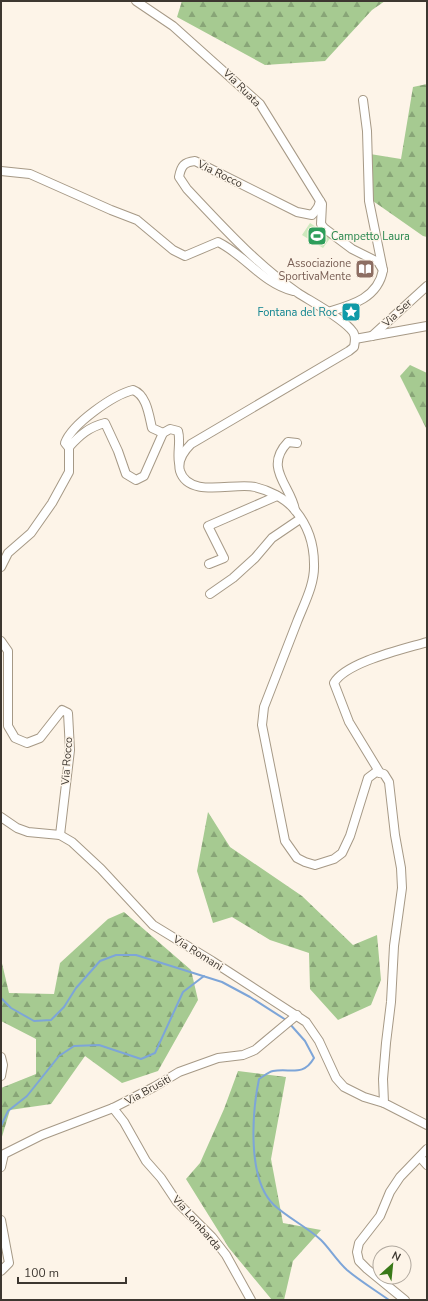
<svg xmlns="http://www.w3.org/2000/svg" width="428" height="1301" font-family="'Nunito Sans',sans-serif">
<defs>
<pattern id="forest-firs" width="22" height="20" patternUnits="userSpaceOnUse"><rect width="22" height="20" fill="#a6ca91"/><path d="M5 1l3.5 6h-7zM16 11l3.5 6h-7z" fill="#88a577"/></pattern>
</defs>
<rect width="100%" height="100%" fill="#fdf4e8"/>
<g fill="url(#forest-firs)">
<polygon points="182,1 385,1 372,10 325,61 265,65 177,17"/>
<polygon points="427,84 427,237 423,236 373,201 370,154 401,159 413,87"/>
<polygon points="410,365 427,373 427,430 400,376"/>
<polygon points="208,812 230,847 302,896 353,945 377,935 381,980 371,1005 338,1020 310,989 309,953 270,940 232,917 213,923 197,871"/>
<polygon points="124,912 191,970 198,1000 158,1071 122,1083 85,1056 51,1104 10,1110 1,1140 1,1088 36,1074 36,1039 1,1021 1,959 9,993 54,994 60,963 108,919"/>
<polygon points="238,1071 286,1077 271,1159 283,1223 321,1230 293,1261 284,1300 272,1300 229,1248 186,1179 200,1163 224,1109"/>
</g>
<polygon fill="#cde9bd" points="310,223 331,237 323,248 302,235"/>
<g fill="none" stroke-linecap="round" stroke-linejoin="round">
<g stroke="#7da5d8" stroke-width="2">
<polyline points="1,998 11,1008 34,1021 51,1020 64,1007 76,988 100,961 116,955 136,955 222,982 250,997 286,1020"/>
<path d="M289,1023L305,1041L314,1058C303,1077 291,1068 273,1071C268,1072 264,1076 259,1079C252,1113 247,1180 274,1205C288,1218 307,1227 321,1240C330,1249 337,1261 347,1270C360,1281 375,1290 389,1300"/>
<polyline points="1,1126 8,1111 27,1096 59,1056 74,1046 99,1045 141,1059 155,1053 183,992 204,976"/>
</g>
<defs>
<g id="minor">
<polyline points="136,1 173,26 260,104 322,204 321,224 324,228 352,249 378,262 383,270"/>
<path d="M1,171L30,174L111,210L137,220L173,250L185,256L218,242C245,255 262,283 293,291"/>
<path d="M320,201C319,208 316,210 312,215L297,212L195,161C184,162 181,166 179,177L187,189C222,226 256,264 298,293C312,302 344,319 353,332C356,336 355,342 354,347L349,351L191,444C184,451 177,460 180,471C189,499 234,482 255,487C268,490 285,498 294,509C307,524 314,544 314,564C315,584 304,604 297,622C286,650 275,679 264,707L262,725L285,841L297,858L305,862L315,865L334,859L342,853L350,836L368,778L376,772L384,774L389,782L395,835L401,868L402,888L394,946L391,1002L386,1043L383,1079L384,1103L427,1125"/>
<path d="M328,312C352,305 378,298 383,270L369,201L367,131L363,100"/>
<polyline points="372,336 427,286"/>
<polyline points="355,339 427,326"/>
<path d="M69,448L65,443C72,424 113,395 133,390C147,395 149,416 152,428L163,433"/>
<path d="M295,510C291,486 263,468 288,442L297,443"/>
<polyline points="209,564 224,558 208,526 277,496"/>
<path d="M1,567L8,553L31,533L52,503L69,472V447C80,435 89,427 105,423L118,451L126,474L136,480L144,476L163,433L170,429L178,431C181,441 177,452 179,463"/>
<polyline points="210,594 233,578 255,558 272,538 300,519"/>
<polyline points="1,641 8,651 8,726 15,738 27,743 40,738 62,710 68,713 70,750 60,835"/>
<path d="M380,773L349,722L334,683C346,662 404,649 427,642"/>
<polyline points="1,817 17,828 28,832 60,835 72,842 101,869 153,925 212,961 306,1022 319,1041 336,1078 344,1087 364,1097 384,1103"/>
<polyline points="1,1057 3,1065 1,1076"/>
<polyline points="113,1108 124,1122 146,1161 161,1178 177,1202 212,1237 226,1255 251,1300"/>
<polyline points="420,1157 427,1165"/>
<polyline points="1,1167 4,1154 42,1135 113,1108 154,1087 179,1072 218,1058 243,1055 255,1050 297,1015"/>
<polyline points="1,1220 9,1263 1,1271"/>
<polyline points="405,1300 367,1269 359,1261 357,1252 359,1243 380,1216 390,1192 400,1177 427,1149"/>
</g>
</defs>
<use href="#minor" stroke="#a69986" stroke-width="10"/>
<use href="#minor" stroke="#fff" stroke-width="8"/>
</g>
<defs>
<symbol id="stadium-square" viewBox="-11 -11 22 22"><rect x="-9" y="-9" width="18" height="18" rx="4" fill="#2e9e5b" stroke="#fdf4e8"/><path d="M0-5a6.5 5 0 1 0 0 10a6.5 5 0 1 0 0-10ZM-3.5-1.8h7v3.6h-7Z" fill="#fff"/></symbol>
<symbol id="library-square" viewBox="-11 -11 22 22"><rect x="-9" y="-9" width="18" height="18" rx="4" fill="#8d6e63" stroke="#fdf4e8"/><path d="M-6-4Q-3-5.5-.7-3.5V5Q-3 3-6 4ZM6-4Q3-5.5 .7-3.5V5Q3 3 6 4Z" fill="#fff"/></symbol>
<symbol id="sight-square" viewBox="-11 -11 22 22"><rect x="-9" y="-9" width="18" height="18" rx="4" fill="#0f9aa8" stroke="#fdf4e8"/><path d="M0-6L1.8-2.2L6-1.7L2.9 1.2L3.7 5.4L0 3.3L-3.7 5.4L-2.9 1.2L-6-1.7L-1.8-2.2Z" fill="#fff"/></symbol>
</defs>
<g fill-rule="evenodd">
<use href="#stadium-square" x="306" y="225" width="22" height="22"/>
<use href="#library-square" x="354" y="258" width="22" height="22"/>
<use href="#sight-square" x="340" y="301" width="22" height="22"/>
</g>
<g text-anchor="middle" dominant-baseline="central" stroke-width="3" stroke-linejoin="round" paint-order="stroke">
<g font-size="11" fill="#3d3730" stroke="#fdf4e8">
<text transform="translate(242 88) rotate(45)">Via Ruata</text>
<text transform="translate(220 174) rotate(26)">Via Rocco</text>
<text transform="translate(397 313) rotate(-43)">Via Ser</text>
<text transform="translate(67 761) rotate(-86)">Via Rocco</text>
<text transform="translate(198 953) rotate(32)">Via Romani</text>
<text transform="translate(148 1090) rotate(-29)">Via Brusiti</text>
<text transform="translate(197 1223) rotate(49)">Via Lombarda</text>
</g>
<g font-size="11" fill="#27864d" stroke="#fdf4e8" text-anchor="start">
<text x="331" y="236">Campetto Laura</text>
</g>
<g font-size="11" fill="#785e54" stroke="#fdf4e8" text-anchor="end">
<text x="351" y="263">Associazione<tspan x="351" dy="13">SportivaMente</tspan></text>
</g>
<g font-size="11" fill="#0d838f" stroke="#fdf4e8" text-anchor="end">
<text x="337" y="312">Fontana del Roc</text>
</g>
</g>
<rect width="428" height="1301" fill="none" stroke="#3d3730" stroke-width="4"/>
<g transform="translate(392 1265) rotate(27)"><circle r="19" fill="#fdf4e8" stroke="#b0a89e"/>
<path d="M0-3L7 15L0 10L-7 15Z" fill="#397918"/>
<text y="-6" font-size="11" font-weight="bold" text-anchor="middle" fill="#3d3730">N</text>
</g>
<path d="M18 1277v6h108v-6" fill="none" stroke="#3d3730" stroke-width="2"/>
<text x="24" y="1277" font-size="12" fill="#3d3730" stroke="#fdf4e8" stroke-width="3" paint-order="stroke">100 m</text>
</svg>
